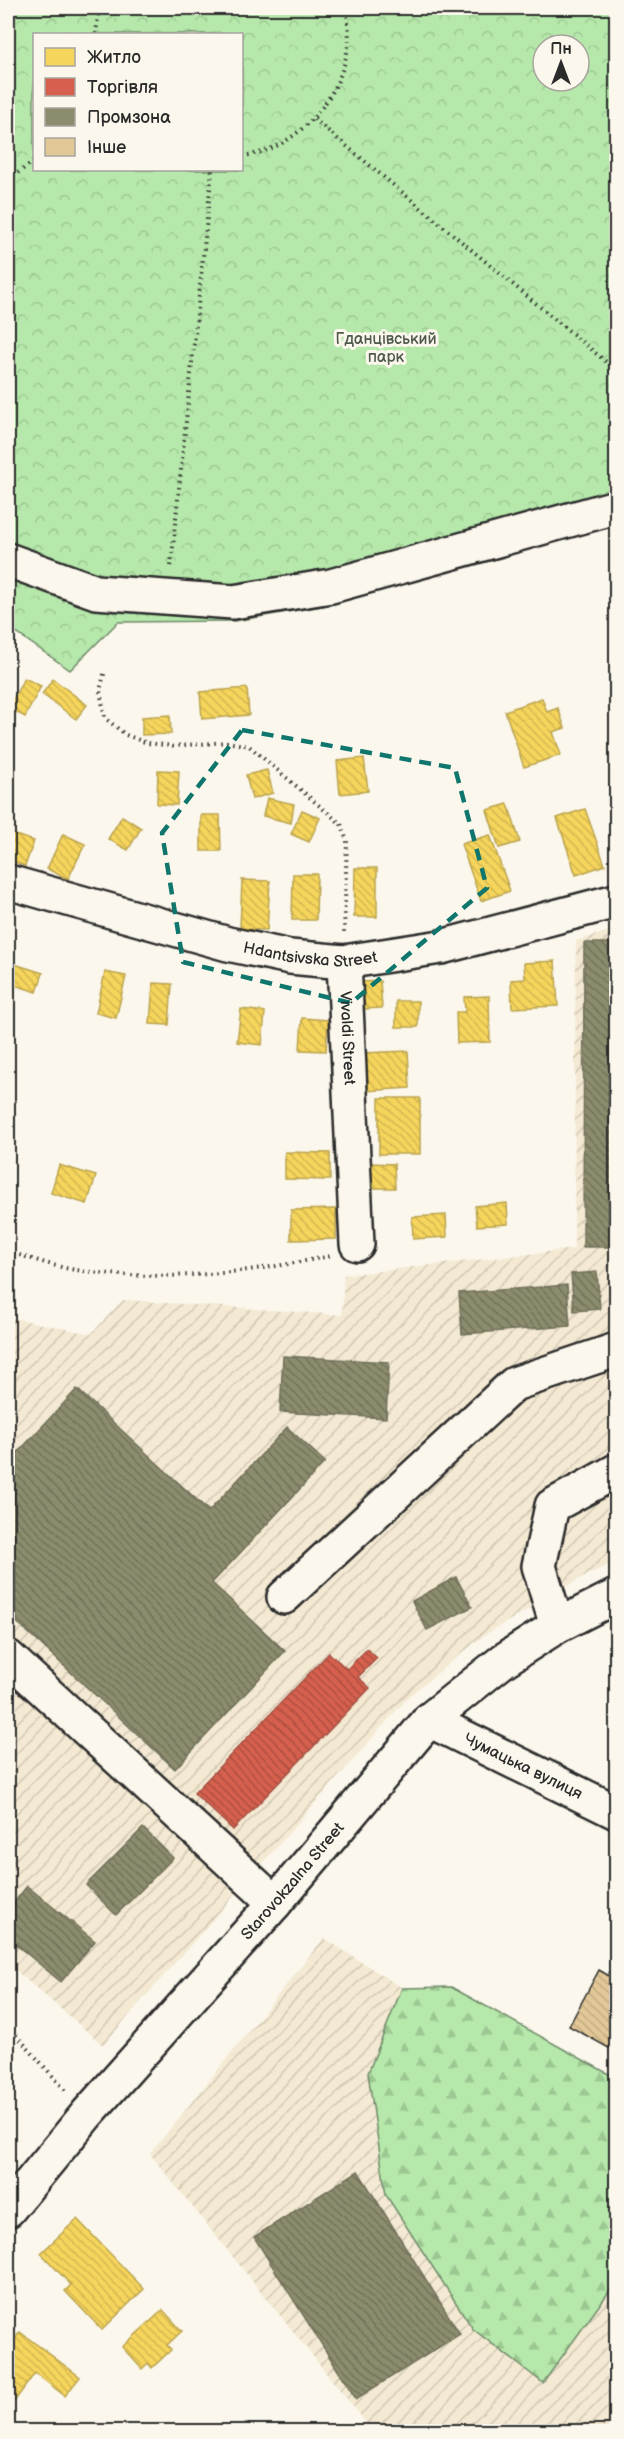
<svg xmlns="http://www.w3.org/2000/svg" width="624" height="2439" font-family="'Balsamiq Sans',sans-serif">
<defs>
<pattern id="industrial-furrows" width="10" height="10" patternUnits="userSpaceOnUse" patternTransform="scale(1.5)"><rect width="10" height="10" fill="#f4e9d2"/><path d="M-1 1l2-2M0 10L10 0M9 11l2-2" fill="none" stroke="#d1c8b4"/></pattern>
<pattern id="forest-firs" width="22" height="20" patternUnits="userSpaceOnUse" patternTransform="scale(1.5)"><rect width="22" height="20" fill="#b5e8aa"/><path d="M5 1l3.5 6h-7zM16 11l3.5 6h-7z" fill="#9cc792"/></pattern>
<pattern id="park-crowns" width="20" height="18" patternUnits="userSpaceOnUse" patternTransform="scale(1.5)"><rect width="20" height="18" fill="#b5e8aa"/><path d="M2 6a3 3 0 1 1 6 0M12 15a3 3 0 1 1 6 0" fill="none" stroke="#9cc792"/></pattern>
<pattern id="homes-back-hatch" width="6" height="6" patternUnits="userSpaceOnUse" patternTransform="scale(1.5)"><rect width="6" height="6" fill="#f6d55c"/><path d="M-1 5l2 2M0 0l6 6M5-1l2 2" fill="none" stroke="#d3b750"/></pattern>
<pattern id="shops-back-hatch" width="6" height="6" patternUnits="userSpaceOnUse" patternTransform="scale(1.5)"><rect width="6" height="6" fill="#d6604d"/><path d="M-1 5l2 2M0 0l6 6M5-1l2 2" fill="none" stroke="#ae4f40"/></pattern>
<pattern id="industry-back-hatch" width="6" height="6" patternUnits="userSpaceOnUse" patternTransform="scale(1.5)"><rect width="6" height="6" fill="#8c8c6e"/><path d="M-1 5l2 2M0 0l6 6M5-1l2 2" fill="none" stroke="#73735b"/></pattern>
<pattern id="building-back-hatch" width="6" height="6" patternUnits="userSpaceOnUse" patternTransform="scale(1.5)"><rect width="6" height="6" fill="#e2c897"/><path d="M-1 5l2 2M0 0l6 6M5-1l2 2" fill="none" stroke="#c2ac82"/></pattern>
</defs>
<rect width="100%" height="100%" fill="#fbf7ec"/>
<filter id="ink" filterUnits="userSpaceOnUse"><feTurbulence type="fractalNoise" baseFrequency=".0167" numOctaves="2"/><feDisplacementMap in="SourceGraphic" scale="12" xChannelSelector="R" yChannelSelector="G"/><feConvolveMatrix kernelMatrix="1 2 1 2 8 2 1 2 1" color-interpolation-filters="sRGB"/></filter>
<g filter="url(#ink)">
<g fill="url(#industrial-furrows)">
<polygon points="616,929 616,1562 588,1574 486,1634 410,1695 103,2045 8,1964 8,1317 91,1334 123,1300 342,1315 344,1275 574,1249 576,941"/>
<polygon points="324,1938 402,1988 368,2073 543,2383 616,2282 616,2431 373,2431 150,2154"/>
</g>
<polygon fill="url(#forest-firs)" stroke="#708a6a" stroke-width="1.5" points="451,1987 616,2078 616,2282 543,2383 473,2329 386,2195 368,2073 402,1988"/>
<path fill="url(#park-crowns)" stroke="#708a6a" stroke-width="1.5" fill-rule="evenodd" d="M8,8H616V523L334,604L235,621L118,622L70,670L8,627ZM34,34H242V170H34ZM543,45H579V81H543Z"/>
<g fill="url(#homes-back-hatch)" stroke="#b9a24d" stroke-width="1.5">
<polygon points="24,678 41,686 25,717 9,708"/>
<polygon points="53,679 87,705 76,719 42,694"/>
<polygon points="247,688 249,715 202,719 200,692"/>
<polygon points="542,698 547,712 558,708 565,728 553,732 561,755 524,767 505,711"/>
<polygon points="170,715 171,734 142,735 142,717"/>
<polygon points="364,758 368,791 340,794 337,761"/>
<polygon points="158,770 179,771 177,805 157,804"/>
<polygon points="267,770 273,793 252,799 246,775"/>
<polygon points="267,798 294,804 291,823 263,816"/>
<polygon points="508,804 520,842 499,848 487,810"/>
<polygon points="585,809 605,865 576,875 557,818"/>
<polygon points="302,810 320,818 309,842 291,834"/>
<polygon points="201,815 220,815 221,851 201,851"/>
<polygon points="122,816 141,828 128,850 108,839"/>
<polygon points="12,834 34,841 25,866 8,860 8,847"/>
<polygon points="63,834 85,844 68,879 47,869"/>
<polygon points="490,835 510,891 481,901 461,844"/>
<polygon points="355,868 377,868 377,917 354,917"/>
<polygon points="293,874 317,874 316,920 292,920"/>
<polygon points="242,880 270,881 267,930 240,929"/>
<polygon points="555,961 558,1006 512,1008 511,980 525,979 524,963"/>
<polygon points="8,962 43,973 37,992 8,983"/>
<polygon points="105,972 126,976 116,1018 96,1013"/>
<polygon points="380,981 382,1008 363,1009 362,982"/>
<polygon points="153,983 172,984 169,1025 150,1024"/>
<polygon points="489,996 490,1042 457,1043 456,1012 465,1012 464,997"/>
<rect x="396" y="1001" width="22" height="26"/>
<polygon points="241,1009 265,1012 262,1045 237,1042"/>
<polygon points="302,1018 328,1020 326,1051 300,1050"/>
<polygon points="408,1051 410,1088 365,1091 363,1053"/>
<rect x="379" y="1098" width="41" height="56"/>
<polygon points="285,1152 330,1153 330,1180 285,1179"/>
<polygon points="370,1163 394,1164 395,1188 373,1188"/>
<polygon points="59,1165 96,1176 87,1204 51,1193"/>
<polygon points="507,1203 508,1224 477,1226 475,1206"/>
<polygon points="336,1209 336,1239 291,1240 291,1210"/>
<polygon points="446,1215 447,1237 413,1239 412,1217"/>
<polygon points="77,2219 144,2289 102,2330 65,2291 71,2285 41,2253"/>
<polygon points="163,2310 182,2331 167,2345 171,2350 152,2368 148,2363 142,2369 122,2347"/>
<polygon points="20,2332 80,2377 65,2396 35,2373 8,2410 8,2360 12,2354 8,2348"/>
</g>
<polygon fill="url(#shops-back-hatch)" stroke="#a35043" stroke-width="1.5" points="367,1649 377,1658 358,1677 370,1688 233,1830 194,1793 329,1653 347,1669"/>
<g fill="url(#industry-back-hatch)" stroke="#6f6f5a" stroke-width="1.5">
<polygon points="584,943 616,943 616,1247 583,1247"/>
<polygon points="597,1272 600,1309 574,1311 571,1274"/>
<polygon points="567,1285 570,1326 462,1334 459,1293"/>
<polygon points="283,1356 389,1362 386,1418 280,1412"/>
<polygon points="77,1389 209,1511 287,1427 325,1462 212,1583 285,1651 175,1769 8,1614 8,1463"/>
<polygon points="456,1577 472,1607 427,1630 412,1601"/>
<polygon points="143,1828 173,1858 116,1915 86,1885"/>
<polygon points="27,1886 95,1941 61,1982 8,1938 8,1910"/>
<polygon points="358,2171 460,2334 356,2399 254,2237"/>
</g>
<polygon fill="url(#building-back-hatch)" stroke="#2b2b2b" stroke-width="1.5" points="599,1970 616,1980 616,2052 569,2026"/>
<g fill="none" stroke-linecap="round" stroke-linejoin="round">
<defs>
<g id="minor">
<polyline points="8,560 96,592 233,602 331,586 616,507"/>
<path id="s1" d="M8,882L228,944L290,957L344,962L441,947L616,901"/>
<path id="s2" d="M344,962L357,1244"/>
<polyline points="284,1597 514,1384 616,1350"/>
<polyline points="557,1626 539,1566 552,1506 616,1471"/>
<polyline points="8,1657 275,1903"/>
<path id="s3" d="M429,1720L616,1812"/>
</g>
<g id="major">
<path id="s4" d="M8,2210L87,2114L275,1903L429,1720L504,1660L557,1626L616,1596"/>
</g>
</defs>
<use href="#minor" stroke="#2b2b2b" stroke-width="38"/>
<use href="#major" stroke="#2b2b2b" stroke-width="38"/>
<g stroke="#2b2b2b" stroke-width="4" stroke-dasharray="1.5 4.5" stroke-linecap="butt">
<polyline points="347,13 359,8"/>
<polyline points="96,34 99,8"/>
<polyline points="314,119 616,370"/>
<path d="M242,156C307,150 364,71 345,8"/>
<polyline points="8,180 34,161"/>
<polyline points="171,566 212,170"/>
<polyline points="104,674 100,691 105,718 126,735 147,743 173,746 227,742 249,746 341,824 347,841 344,932"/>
<path d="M8,1252C28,1257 49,1265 70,1269C156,1283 245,1274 330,1256"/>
<polyline points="8,2026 67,2092"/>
</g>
<use href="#minor" stroke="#fbf7ec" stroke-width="33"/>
<use href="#major" stroke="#fbf7ec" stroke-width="33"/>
</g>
</g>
<path fill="none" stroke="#0f766e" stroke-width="4.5" stroke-dasharray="12 8" stroke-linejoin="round" d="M242,730L455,768L487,888L351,1003L183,962L162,833Z"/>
<g text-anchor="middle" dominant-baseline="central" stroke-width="6" stroke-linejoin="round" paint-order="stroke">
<g font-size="16" fill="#4e5a4b" stroke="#fbf7ec">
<text x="386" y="339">Гданцівський<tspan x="386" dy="18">парк</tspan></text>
</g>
<g font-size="16" fill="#2b2b2b" stroke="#fbf7ec">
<text stroke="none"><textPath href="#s1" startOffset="312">Hdantsivska Street</textPath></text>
<text stroke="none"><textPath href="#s2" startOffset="76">Vivaldi Street</textPath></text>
<text stroke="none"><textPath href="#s3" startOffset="105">Чумацька вулиця</textPath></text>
<text stroke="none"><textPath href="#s4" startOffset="435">Starovokzalna Street</textPath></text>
</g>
</g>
<rect width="624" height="2439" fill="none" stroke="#fbf7ec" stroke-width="30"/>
<rect x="15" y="15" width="594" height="2409" fill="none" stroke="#2b2b2b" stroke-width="2" filter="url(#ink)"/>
<rect x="33" y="33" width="210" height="138" fill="#fbf7ec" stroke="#a8a59f" stroke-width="1.5"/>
<rect x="45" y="48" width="30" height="18" fill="#f6d55c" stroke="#a8a59f" stroke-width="1.5"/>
<text x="87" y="63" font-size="18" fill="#2b2b2b">Житло</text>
<rect x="45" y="78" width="30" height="18" fill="#d6604d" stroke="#a8a59f" stroke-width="1.5"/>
<text x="87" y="93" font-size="18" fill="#2b2b2b">Торгівля</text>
<rect x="45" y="108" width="30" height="18" fill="#8c8c6e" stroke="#a8a59f" stroke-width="1.5"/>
<text x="87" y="123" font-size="18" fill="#2b2b2b">Промзона</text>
<rect x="45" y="138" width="30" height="18" fill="#e2c897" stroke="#a8a59f" stroke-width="1.5"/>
<text x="87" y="153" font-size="18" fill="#2b2b2b">Інше</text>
<g transform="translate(561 63)"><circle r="28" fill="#fbf7ec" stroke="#a8a59f" stroke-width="1.5"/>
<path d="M0-4.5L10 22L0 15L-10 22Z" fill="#2b2b2b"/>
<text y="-9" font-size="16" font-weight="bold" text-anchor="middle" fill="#2b2b2b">Пн</text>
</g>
</svg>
